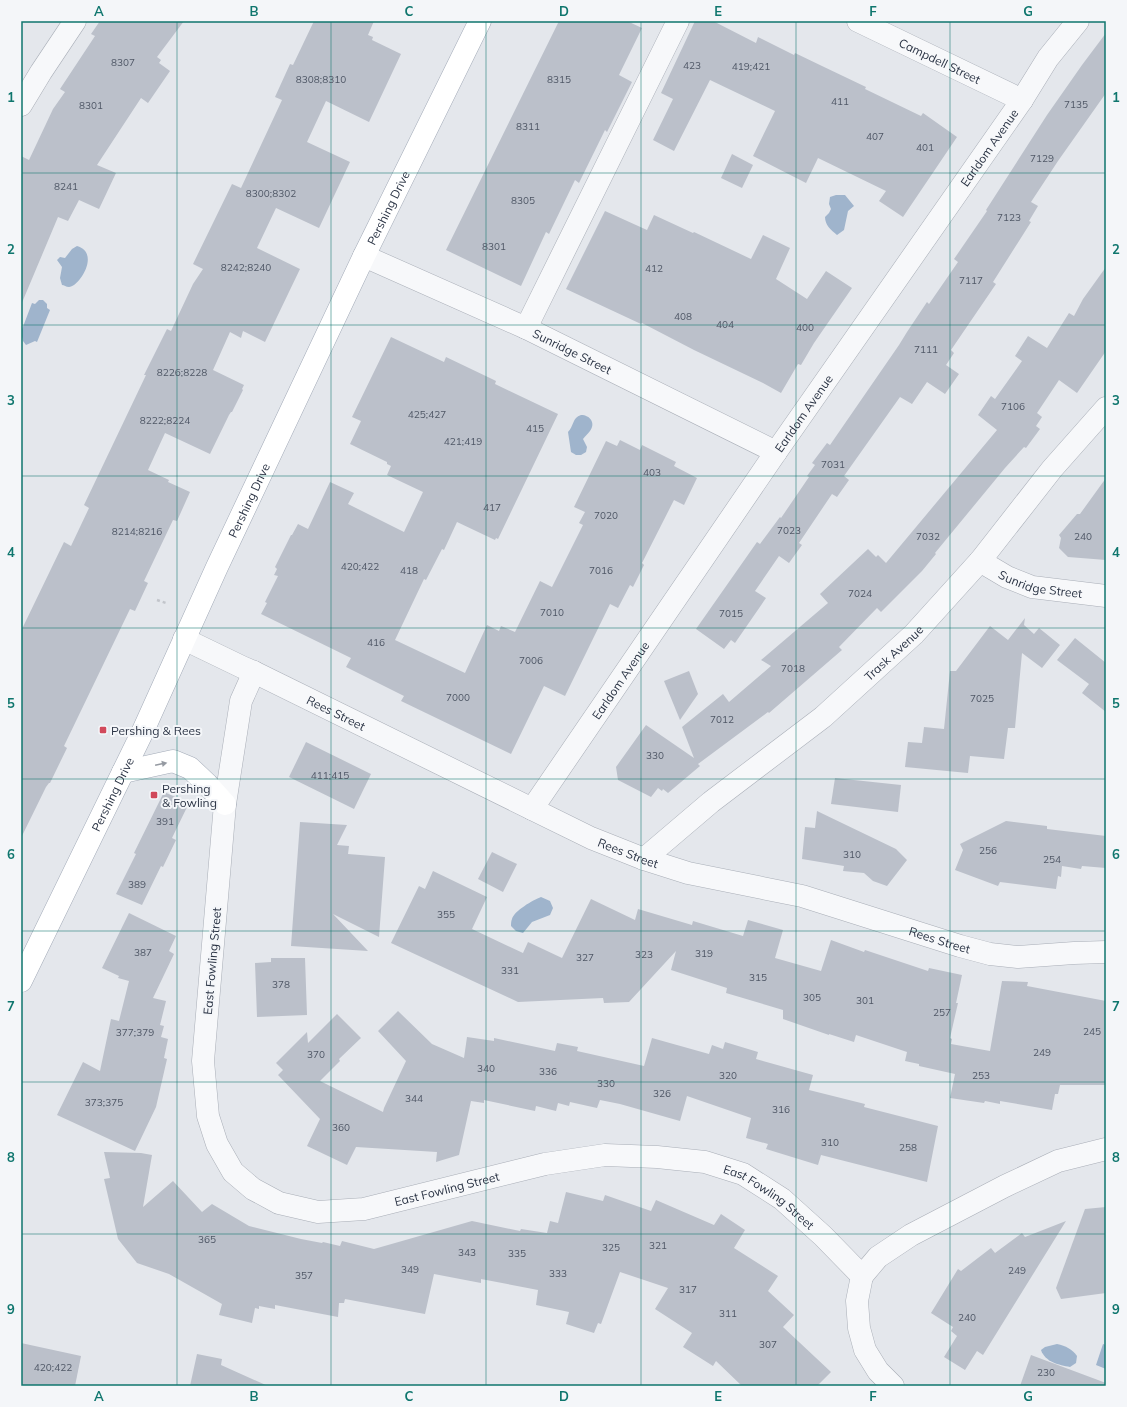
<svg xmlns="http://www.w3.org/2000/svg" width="1127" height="1407" font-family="Mulish,sans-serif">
<rect width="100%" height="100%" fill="#e4e7ec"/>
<g fill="#9fb4cc">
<path d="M836,195H845L854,206L848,211L844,230L837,235C831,230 825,225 825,217L829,213L831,209L829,204L830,197Z"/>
<path d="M77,246C101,253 79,287 69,287C66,287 64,285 62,285L60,278L62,267L57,260L60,257L65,258L72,249Z"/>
<polygon points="39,300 43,300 47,304 47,308 50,310 37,342 35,341 26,345 23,341 21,332 32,303 35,304"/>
<path d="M581,415C590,415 596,423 590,431C588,434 585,436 583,439L587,447L586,452L581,455H576L571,452L568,432C574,426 572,418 581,415Z"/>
<path d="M541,897L550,901L553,908L550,915L532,922L523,933L516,931L511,926C511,924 511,921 512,919C514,911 533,900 541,897Z"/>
<path d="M1057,1344C1066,1346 1072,1349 1077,1356L1076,1363L1070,1367C1059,1365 1045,1362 1041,1350L1045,1347Z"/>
<polygon points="1103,1344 1106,1345 1106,1369 1096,1365"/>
</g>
<g fill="#bbc0ca">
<polygon points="100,21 184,21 157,57 161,60 159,63 170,71 148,103 141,98 97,165 116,173 99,209 79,200 68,221 58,217 21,305 21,156 29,160 53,109 65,92 60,89 95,36 91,34"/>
<polygon points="314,21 374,21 368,35 373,37 372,40 401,54 369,122 326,101 307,142 350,162 319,228 276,208 257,248 300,269 265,342 243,331 241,338 230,332 213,370 244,385 242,389 243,390 232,412 231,412 229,415 210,454 165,433 148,470 169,480 168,482 190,492 177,521 173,520 144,581 148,583 135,611 130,609 64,746 67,748 50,783 49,783 46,787 21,838 21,631 64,542 71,546 89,508 84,505 146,375 144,375 167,329 171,331 193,284 203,269 193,264 232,184 241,188 282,100 275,97 290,64 293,65"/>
<polygon points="559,21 627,21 642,28 619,75 632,82 607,132 605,130 579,183 575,180 549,234 546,232 521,286 446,250"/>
<polygon points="695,21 713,21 756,43 758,37 794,55 795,53 822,66 866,87 865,89 921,116 923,113 957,137 903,217 879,201 886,191 818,158 806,183 753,156 775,111 710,80 674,151 653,140 673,99 661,93"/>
<polygon points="1106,33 1106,93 1058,161 1031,202 1038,206 1029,221 1031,222 993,282 996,284 951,350 954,353 946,365 959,374 945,394 927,382 912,404 900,397 844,476 849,480 837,497 832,494 799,543 802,545 789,563 779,556 755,591 766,598 735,643 731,640 724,649 696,629 757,542 760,544 780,517 781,518 809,477 807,476 815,465 812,463 827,443 830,445 899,345 907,332 927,302 929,304 958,262 954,259 987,211 986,210 1047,115 1082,65"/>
<polygon points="732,154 753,165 742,188 721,178"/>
<polygon points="605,211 647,230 654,215 693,233 694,232 751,259 763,235 790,248 776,279 807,299 826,271 852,288 814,343 801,365 798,364 781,393 763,383 694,350 642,323 641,324 566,289"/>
<polygon points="1106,267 1106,351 1077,393 1059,380 1037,413 1042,417 1036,426 1040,429 1026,448 1024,447 1005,468 935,553 936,554 922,571 881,612 877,608 839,647 842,650 769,713 768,712 698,764 700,766 668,793 663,789 662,791 658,788 651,797 618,780 616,767 646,725 694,758 682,727 723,694 729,702 771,666 761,660 828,603 820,594 868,549 876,557 878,555 886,563 997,430 978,415 991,396 995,399 1022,361 1015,356 1028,336 1047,348 1069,313 1074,316 1083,299"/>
<polygon points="391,337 444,362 446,357 492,379 496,381 495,384 558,414 498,539 496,538 495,540 457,522 444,550 442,549 426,580 424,579 395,640 465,673 487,625 499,631 501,626 515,632 540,581 552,587 583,525 579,523 585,512 574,507 606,441 617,446 620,440 640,450 642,445 676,462 674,466 697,478 684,505 674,500 642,563 644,565 633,587 630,585 618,608 610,604 565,696 544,686 511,754 401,701 404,696 346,667 351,658 261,614 267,603 265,602 278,576 274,575 277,569 275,567 291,535 292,535 298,524 308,529 330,482 354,493 348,504 404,532 423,492 387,475 391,466 387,464 387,462 350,444 361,421 352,417"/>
<polygon points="1106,478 1106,560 1068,557 1059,548 1061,538 1059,535 1077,514 1080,514"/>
<polygon points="1025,618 1024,625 1034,634 1039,628 1060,645 1042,668 1022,653 1015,728 1008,728 1004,759 970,756 968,773 905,767 908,742 922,743 924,727 944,729 950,671 956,671 990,626 1008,640"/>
<polygon points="1075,638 1106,663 1106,712 1082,693 1089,684 1057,660"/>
<polygon points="689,671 698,694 680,720 664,681"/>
<polygon points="306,742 371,774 354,809 289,777"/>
<polygon points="835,778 901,785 898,812 831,804"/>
<polygon points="164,792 189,803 172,838 176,840 163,867 161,866 142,905 116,894 136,854 134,853"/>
<polygon points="817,811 896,849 907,860 887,886 873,881 864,873 843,871 844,866 802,859 805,827 815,828"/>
<polygon points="1006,821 1047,826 1047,829 1106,836 1106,868 1082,866 1081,869 1062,866 1061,877 1058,876 1056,889 1000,882 998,886 955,870 963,850 960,844"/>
<polygon points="300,822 347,825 337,845 349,846 348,854 385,857 379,937 333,914 368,951 291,946"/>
<polygon points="492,852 517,864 503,892 478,879"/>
<polygon points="433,871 487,897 472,929 523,953 528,942 562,958 591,899 635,920 638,909 692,925 693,921 743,936 748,920 783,930 775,958 821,971 831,940 864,952 865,950 928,971 929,968 962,975 956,1003 958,1003 950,1038 952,1039 951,1044 990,1051 1002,981 1028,982 1027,986 1106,1001 1106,1085 1060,1085 1058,1094 1055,1094 1052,1110 1000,1101 1000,1104 985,1101 984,1103 950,1098 955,1074 919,1066 919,1064 905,1061 907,1052 856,1035 854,1042 829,1034 829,1035 783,1019 783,1010 726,993 727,988 671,970 676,951 629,1002 604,1003 603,998 518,1002 391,943 419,886 425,889"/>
<polygon points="129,913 176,936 169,951 174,954 153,998 166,1001 160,1025 164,1026 161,1037 168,1039 164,1058 167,1059 156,1107 135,1151 57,1115 83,1062 100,1071 111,1019 119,1021 129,981 118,978 119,976 102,968"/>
<polygon points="271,958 305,958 307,1015 257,1017 255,963 271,962"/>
<polygon points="398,1011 432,1044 464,1058 467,1037 494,1041 494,1038 555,1051 557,1043 578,1047 577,1051 644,1066 652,1038 709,1054 712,1045 723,1049 725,1042 758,1052 756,1059 813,1075 809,1090 865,1104 864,1107 938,1126 927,1182 821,1155 818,1165 766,1149 768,1144 746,1138 751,1118 687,1096 680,1121 620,1104 600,1100 597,1108 570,1102 569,1106 558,1103 556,1111 536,1106 535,1111 484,1100 484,1103 471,1101 459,1155 436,1162 437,1152 356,1147 347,1165 307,1146 320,1119 278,1075 283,1070 276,1063 307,1032 308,1043 337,1014 361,1038 339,1059 340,1061 320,1081 383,1112 384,1108 406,1061 378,1031"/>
<polygon points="104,1152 141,1153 152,1155 143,1207 173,1181 202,1212 212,1204 249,1226 301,1239 322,1243 323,1242 340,1246 342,1241 374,1249 472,1221 520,1231 521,1229 547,1233 550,1221 558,1223 566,1192 603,1201 605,1195 651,1211 656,1200 714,1225 721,1214 745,1230 734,1248 778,1276 768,1291 794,1315 783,1327 831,1372 817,1386 742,1386 716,1361 713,1366 683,1347 692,1333 655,1309 668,1288 620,1272 601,1324 598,1323 594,1333 566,1324 569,1312 536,1305 538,1290 481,1279 481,1283 434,1274 425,1314 345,1299 344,1303 339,1303 338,1317 275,1305 275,1309 259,1306 259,1309 255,1308 252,1323 219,1315 222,1304 169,1274 137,1263 118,1239 104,1179 110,1178"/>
<polygon points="1106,1207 1106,1293 1061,1299 1056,1288 1085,1209"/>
<polygon points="1066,1221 983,1355 977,1351 965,1370 944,1357 957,1336 951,1331 953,1327 931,1313 958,1269 961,1271 991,1248 995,1253 1022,1233 1025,1237"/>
<polygon points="21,1343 81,1356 75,1386 21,1386"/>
<polygon points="197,1354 222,1359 221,1365 268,1386 190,1386"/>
<polygon points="1031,1355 1106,1383 1106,1386 1020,1386"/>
</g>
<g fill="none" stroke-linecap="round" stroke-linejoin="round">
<defs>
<g id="minor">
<path id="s1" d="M858,21L1022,100"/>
<polyline points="21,105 41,72 75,21"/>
<path id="s2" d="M364,256L526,328L776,452"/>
<polyline points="526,328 678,21"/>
<path id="s3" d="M980,561L1007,577L1032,587L1106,596"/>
<path id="s4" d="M184,639L242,667L254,672L591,838L644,859L688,873L802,896L960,946L990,954L1018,957L1074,953L1106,952"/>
<path id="s5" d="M254,672L241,701L225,804L203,1061L208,1116L217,1144L233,1172L253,1189L279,1203L318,1212L364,1209L545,1164L605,1155L657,1157L705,1162L743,1174L782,1199L823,1236L862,1276L878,1257L911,1235L1005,1186L1058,1161L1106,1149"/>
<path id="s6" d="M532,809L776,452L1022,100L1048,58L1078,21"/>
<path id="s7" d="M644,859L711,802L823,717L914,634L980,561L1052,469L1106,408"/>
<polyline points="862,1276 857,1301 859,1328 865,1350 878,1371 893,1386"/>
</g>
<g id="major">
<polyline points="123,772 173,761 190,768 207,784 225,804"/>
<path id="s8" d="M21,981L142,733L217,567L364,256L480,21"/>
</g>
</defs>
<use href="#minor" stroke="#a9aeb7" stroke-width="23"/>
<use href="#major" stroke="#a3abb8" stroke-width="23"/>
<polyline stroke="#c2c5cb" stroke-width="2.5" stroke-dasharray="3 3" stroke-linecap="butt" points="157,600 166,603"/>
<use href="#minor" stroke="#f7f8fa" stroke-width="22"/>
<use href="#major" stroke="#fff" stroke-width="22"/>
</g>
<defs><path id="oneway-solid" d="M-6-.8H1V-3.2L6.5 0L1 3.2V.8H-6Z"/></defs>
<use fill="#959aa2" href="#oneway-solid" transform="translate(161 764) rotate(-12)"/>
<path fill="none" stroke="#0f766e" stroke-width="1" stroke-opacity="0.55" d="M177,21V1386M331,21V1386M486,21V1386M641,21V1386M796,21V1386M950,21V1386M21,173H1106M21,325H1106M21,476H1106M21,628H1106M21,779H1106M21,931H1106M21,1082H1106M21,1234H1106"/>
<g fill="#d1495b" stroke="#f4f6f9" stroke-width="1.5">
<rect x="99" y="726" width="8" height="8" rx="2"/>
<rect x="150" y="791" width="8" height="8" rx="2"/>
</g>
<g text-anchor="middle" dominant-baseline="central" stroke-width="4" stroke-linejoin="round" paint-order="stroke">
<g font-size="10" fill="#4f5766">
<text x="123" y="62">8307</text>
<text x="692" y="65">423</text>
<text x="751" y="66">419;421</text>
<text x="321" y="79">8308;8310</text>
<text x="559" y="79">8315</text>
<text x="840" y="101">411</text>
<text x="1076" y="104">7135</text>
<text x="91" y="105">8301</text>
<text x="528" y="126">8311</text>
<text x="875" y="136">407</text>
<text x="925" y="147">401</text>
<text x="1042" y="158">7129</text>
<text x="66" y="186">8241</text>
<text x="271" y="193">8300;8302</text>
<text x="523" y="200">8305</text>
<text x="1009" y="217">7123</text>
<text x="494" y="246">8301</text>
<text x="246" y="267">8242;8240</text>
<text x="654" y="268">412</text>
<text x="971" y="280">7117</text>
<text x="683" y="316">408</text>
<text x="725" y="324">404</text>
<text x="805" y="327">400</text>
<text x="926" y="349">7111</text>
<text x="182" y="372">8226;8228</text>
<text x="1013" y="406">7106</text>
<text x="427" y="414">425;427</text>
<text x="165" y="420">8222;8224</text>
<text x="535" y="428">415</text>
<text x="463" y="441">421;419</text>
<text x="833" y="464">7031</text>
<text x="652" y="472">403</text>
<text x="492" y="507">417</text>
<text x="606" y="515">7020</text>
<text x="789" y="530">7023</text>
<text x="137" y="531">8214;8216</text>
<text x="928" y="536">7032</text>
<text x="1083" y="536">240</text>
<text x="360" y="566">420;422</text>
<text x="409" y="570">418</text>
<text x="601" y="570">7016</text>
<text x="860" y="593">7024</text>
<text x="552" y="612">7010</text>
<text x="731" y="613">7015</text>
<text x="376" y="642">416</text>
<text x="531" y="660">7006</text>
<text x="793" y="668">7018</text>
<text x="458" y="697">7000</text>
<text x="982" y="698">7025</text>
<text x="722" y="719">7012</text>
<text x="655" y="755">330</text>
<text x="330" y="775">411;415</text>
<text x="165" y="821">391</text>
<text x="988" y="850">256</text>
<text x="852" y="854">310</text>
<text x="1052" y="859">254</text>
<text x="137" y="884">389</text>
<text x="446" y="914">355</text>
<text x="143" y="952">387</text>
<text x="704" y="953">319</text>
<text x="644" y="954">323</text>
<text x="585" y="957">327</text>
<text x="510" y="970">331</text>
<text x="758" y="977">315</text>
<text x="281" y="984">378</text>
<text x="812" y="997">305</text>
<text x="865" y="1000">301</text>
<text x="942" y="1012">257</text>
<text x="1092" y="1031">245</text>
<text x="135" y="1032">377;379</text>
<text x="1042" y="1052">249</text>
<text x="316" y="1054">370</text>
<text x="486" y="1068">340</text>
<text x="548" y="1071">336</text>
<text x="728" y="1075">320</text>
<text x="981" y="1075">253</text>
<text x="606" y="1083">330</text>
<text x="662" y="1093">326</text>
<text x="414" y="1098">344</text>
<text x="104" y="1102">373;375</text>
<text x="781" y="1109">316</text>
<text x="341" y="1127">360</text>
<text x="830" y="1142">310</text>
<text x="908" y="1147">258</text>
<text x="207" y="1239">365</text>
<text x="658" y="1245">321</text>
<text x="611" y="1247">325</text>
<text x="467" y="1252">343</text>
<text x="517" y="1253">335</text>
<text x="410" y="1269">349</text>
<text x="1017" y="1270">249</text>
<text x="558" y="1273">333</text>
<text x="304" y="1275">357</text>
<text x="688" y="1289">317</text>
<text x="728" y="1313">311</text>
<text x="967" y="1317">240</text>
<text x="768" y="1344">307</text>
<text x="53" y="1367">420;422</text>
<text x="1046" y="1372">230</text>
</g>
<g font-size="12" fill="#2b3445" stroke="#f4f6f9">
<text stroke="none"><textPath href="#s1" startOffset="91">Campdell Street</textPath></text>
<text stroke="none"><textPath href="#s6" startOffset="804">Earldom Avenue</textPath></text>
<text stroke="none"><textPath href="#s8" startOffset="856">Pershing Drive</textPath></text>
<text stroke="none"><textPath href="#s2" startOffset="229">Sunridge Street</textPath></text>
<text stroke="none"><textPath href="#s6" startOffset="480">Earldom Avenue</textPath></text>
<text stroke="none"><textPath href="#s8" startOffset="532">Pershing Drive</textPath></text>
<text stroke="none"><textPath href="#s3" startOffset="66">Sunridge Street</textPath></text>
<text stroke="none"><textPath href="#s7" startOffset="324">Trask Avenue</textPath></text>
<text stroke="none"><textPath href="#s6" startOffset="156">Earldom Avenue</textPath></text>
<text stroke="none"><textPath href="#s4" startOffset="169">Rees Street</textPath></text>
<text stroke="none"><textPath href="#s8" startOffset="208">Pershing Drive</textPath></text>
<text stroke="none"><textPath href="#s4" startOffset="493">Rees Street</textPath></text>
<text stroke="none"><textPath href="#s4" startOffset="817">Rees Street</textPath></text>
<text transform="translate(212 961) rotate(-85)">East Fowling Street</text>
<text stroke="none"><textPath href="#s5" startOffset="738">East Fowling Street</textPath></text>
<text stroke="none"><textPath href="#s5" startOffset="1074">East Fowling Street</textPath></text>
</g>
<g font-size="12" fill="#2b3445" stroke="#f4f6f9" text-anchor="start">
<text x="111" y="730">Pershing &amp; Rees</text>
<text x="162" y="788">Pershing<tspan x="162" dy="14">&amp; Fowling</tspan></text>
</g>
</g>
<rect width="1127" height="1407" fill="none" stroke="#f4f6f9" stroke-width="44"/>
<rect x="22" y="22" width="1083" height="1363" fill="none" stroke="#0f766e" stroke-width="1.5"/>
<g font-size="13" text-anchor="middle" font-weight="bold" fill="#0f766e">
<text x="99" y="16">A</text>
<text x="254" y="16">B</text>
<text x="409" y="16">C</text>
<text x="564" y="16">D</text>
<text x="718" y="16">E</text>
<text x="873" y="16">F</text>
<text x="1028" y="16">G</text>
<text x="11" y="102">1</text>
<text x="1116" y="102">1</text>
<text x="11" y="254">2</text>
<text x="1116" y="254">2</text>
<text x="11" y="405">3</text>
<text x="1116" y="405">3</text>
<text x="11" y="557">4</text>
<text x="1116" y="557">4</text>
<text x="11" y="708">5</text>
<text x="1116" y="708">5</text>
<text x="11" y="859">6</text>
<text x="1116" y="859">6</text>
<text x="11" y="1011">7</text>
<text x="1116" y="1011">7</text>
<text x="11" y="1162">8</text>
<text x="1116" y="1162">8</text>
<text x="11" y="1314">9</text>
<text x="1116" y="1314">9</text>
<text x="99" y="1401">A</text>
<text x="254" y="1401">B</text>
<text x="409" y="1401">C</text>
<text x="564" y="1401">D</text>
<text x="718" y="1401">E</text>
<text x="873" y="1401">F</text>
<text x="1028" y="1401">G</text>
</g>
</svg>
